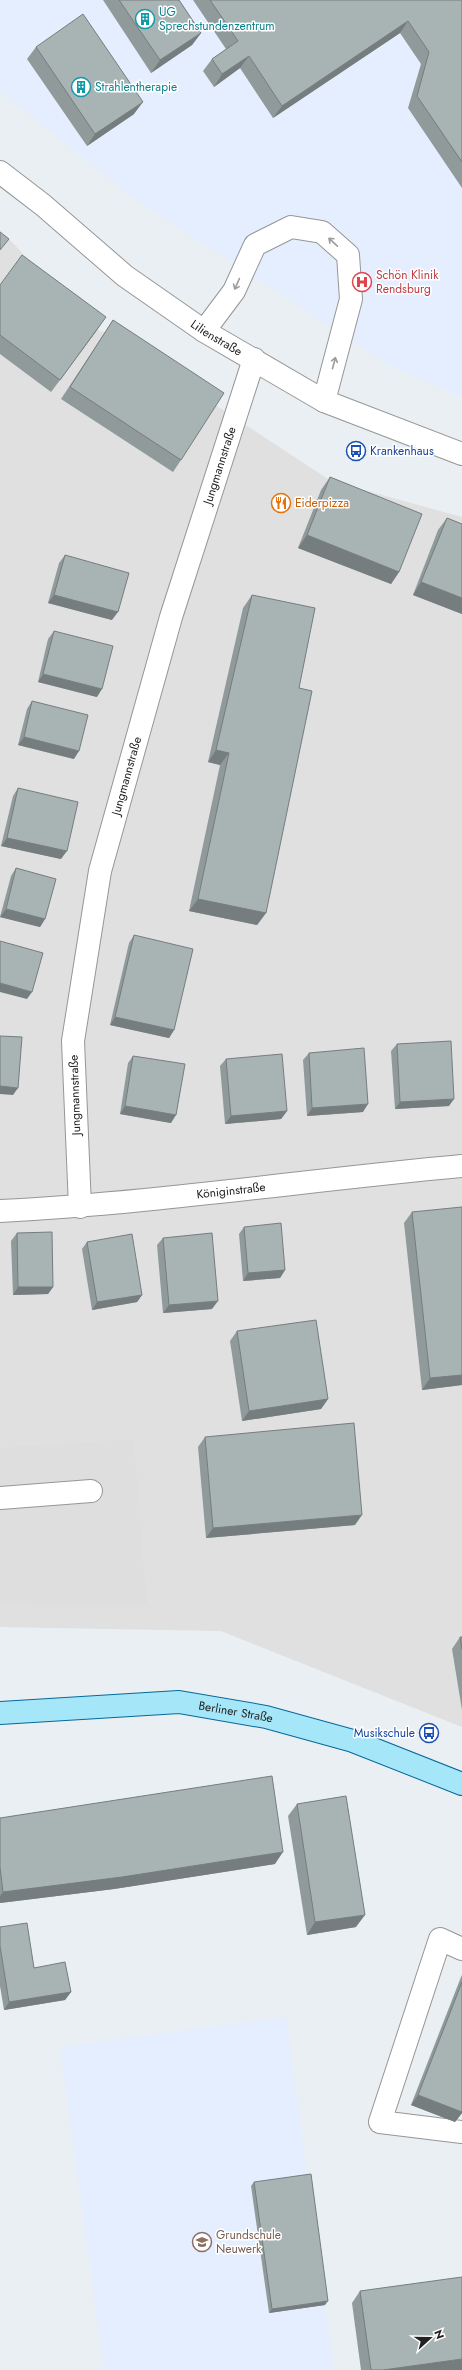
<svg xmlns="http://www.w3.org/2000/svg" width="462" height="2370" font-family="Jost,sans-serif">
<rect width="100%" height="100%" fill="#e9eff2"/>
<polygon fill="#dfe0df" points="0,230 97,330 104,332 331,481 462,517 462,1727 221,1631 0,1627"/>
<g fill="#e5eefe">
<polygon points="0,0 462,0 462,397 392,367 132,197 0,91"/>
<polygon points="286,2017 334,2370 104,2370 60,2047"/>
</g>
<polygon fill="#dedede" points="134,1439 147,1605 0,1604 0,1448"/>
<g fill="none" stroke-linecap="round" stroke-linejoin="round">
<defs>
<g id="minor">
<path id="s1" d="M0,172L43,205L125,276L204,331L324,401L462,454"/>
<polyline points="204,331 234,291 255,245 291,227 322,232 348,255 351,299 324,401"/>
<path id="s2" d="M80,1207L73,1041L100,871L171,617L254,359"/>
<path id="s3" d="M0,1211C155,1203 308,1180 462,1166"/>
<polyline points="0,1498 91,1491"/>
<polyline points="462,1949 440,1939 380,2122 462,2132"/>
</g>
<g id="major">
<path id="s4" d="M0,1713L179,1702L266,1717L353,1741L462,1784"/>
</g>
</defs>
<use href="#minor" stroke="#969696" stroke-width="24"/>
<use href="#major" stroke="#05699a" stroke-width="24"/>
<use href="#minor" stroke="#fff" stroke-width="22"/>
<use href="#major" stroke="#a6e6f9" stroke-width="22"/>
</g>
<g fill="#909a9b">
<polygon points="103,0 179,0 201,33 192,45 151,73"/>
<polygon points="193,0 462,0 462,188 408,108 421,64 400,33 273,118 240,68 214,87 203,71 212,59 226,49"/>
<polygon points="36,47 134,114 87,146 27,59"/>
<polygon points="0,285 97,330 51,392 0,354"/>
<polygon points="113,320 181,460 173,472 61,399"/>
<polygon points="330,477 399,572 391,584 298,548 321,490"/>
<polygon points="447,518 462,524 462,614 413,595 438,530"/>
<polygon points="65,555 112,620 48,603 59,563"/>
<polygon points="252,595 299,688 266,913 257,925 189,911 220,765 208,762 243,608"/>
<polygon points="54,631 97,697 38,682 48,639"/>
<polygon points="32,701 74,759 18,745 27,709"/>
<polygon points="18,788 61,859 1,846 13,796"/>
<polygon points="16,868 45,919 40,927 0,917 11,876"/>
<polygon points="134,935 174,1030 169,1038 110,1025 129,943"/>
<polygon points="397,1044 449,1106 395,1109 391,1051"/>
<polygon points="309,1053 363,1112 307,1116 303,1060"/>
<polygon points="133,1056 171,1123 120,1114 128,1063"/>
<polygon points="226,1059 287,1111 281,1119 225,1124 220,1066"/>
<polygon points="412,1212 462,1385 422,1390 404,1223"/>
<polygon points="244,1227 285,1270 280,1278 243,1281 239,1234"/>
<polygon points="17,1233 53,1287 48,1294 13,1295 11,1241"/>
<polygon points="163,1238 212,1309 163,1313 157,1245"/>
<polygon points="87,1242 142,1295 137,1302 92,1310 82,1249"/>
<polygon points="237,1331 328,1399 321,1409 242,1421 230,1341"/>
<polygon points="205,1437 355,1525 206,1538 198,1447"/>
<polygon points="460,1637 462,1637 462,1710 452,1649"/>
<polygon points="297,1804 356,1927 307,1935 288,1816"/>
<polygon points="0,1818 275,1864 114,1889 0,1903"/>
<polygon points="0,1927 34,1968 71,1992 65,2000 4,2010 0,1986"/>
<polygon points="462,1975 462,2113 455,2122 411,2105 461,1977"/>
<polygon points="254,2182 325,2305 269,2313 251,2186"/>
<polygon points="360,2291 462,2370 361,2370 352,2303"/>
</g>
<g fill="#767d7e">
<polygon points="408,21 400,33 273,118 282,106"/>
<polygon points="201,33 192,45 151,73 160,60"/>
<polygon points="249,56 240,68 214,87 222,74"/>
<polygon points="143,102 134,114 87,146 95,134"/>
<polygon points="106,317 97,330 51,392 60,380"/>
<polygon points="307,535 399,572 391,584 298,548"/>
<polygon points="421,582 462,598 462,614 413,595"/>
<polygon points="54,595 118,612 112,620 48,603"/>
<polygon points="43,674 102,689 97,697 38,682"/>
<polygon points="24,737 79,751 74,759 18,745"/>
<polygon points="216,750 229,753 220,765 208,762"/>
<polygon points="7,838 67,851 61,859 1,846"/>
<polygon points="198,899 266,913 257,925 189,911"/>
<polygon points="6,909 45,919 40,927 0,917"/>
<polygon points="0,983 32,992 27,999 0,992"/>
<polygon points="115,1017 174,1030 169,1038 110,1025"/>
<polygon points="0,1086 18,1088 13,1095 0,1094"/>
<polygon points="454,1099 449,1106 395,1109 400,1102"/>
<polygon points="368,1104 363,1112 307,1116 312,1108"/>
<polygon points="125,1106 176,1115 171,1123 120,1114"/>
<polygon points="287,1111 281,1119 225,1124 231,1116"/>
<polygon points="285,1270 280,1278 243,1281 248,1273"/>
<polygon points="18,1287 53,1287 48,1294 13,1295"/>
<polygon points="142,1295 137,1302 92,1310 97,1302"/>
<polygon points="218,1301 212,1309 163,1313 169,1305"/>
<polygon points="462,1375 462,1385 422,1390 430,1378"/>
<polygon points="328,1399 321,1409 242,1421 249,1411"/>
<polygon points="362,1515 355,1525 206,1538 213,1528"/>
<polygon points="283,1852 275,1864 114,1889 0,1903 0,1896 3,1892"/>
<polygon points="365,1915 356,1927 307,1935 315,1922"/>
<polygon points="71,1992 65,2000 4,2010 9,2002"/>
<polygon points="418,2095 462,2112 462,2113 455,2122 411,2105"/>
<polygon points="328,2301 325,2305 269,2313 272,2309"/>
<polygon points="462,2359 462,2370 383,2370"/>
</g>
<g fill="#a8b3b4" stroke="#767d7e">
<polygon points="119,0 179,0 201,33 160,60"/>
<polygon points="210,0 462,0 462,162 417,96 429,52 408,21 282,106 249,56 222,74 212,59 238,41"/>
<polygon points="83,14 143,102 95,134 36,47"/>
<polygon points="0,232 9,239 0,250"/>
<polygon points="22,255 106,317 60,380 0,335 0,285"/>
<polygon points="113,320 224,393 181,460 70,387"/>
<polygon points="330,477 422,514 399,572 307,535"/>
<polygon points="447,518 462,524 462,598 421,582"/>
<polygon points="65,555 129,573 118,612 54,595"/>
<polygon points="252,595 315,608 299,688 312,691 266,913 198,899 229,753 216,750"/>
<polygon points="54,631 113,646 102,689 43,674"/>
<polygon points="32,701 88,715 79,751 24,737"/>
<polygon points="18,788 78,802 67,851 7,838"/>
<polygon points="16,868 56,879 45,919 6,909"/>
<polygon points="134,935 193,949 174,1030 115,1017"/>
<polygon points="0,941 43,953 32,992 0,983"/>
<polygon points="0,1036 22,1037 18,1088 0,1086"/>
<polygon points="451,1041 454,1099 400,1102 397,1044"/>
<polygon points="364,1048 368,1104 312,1108 309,1053"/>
<polygon points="282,1054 287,1111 231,1116 226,1059"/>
<polygon points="133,1056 185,1064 176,1115 125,1106"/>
<polygon points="462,1207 462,1375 430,1378 412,1212"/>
<polygon points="281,1223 285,1270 248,1273 244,1227"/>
<polygon points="52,1232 53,1287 18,1287 17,1233"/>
<polygon points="212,1233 218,1301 169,1305 163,1238"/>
<polygon points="132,1234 142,1295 97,1302 87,1242"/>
<polygon points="316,1320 328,1399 249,1411 237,1331"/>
<polygon points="354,1423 362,1515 213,1528 205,1437"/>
<polygon points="460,1637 462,1637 462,1649"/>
<polygon points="272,1776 283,1852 122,1877 3,1892 0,1867 0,1818"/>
<polygon points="346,1796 365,1915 315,1922 297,1804"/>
<polygon points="27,1923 34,1968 65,1962 71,1992 9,2002 0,1946 0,1927"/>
<polygon points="462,1982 462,2112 418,2095"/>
<polygon points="311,2174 328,2301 272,2309 254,2182"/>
<polygon points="462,2277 462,2359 383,2370 371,2370 360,2291"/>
</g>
<defs><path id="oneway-shaft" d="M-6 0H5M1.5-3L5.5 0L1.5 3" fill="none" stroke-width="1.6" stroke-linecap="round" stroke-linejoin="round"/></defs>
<g stroke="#9c9c9c">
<use href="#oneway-shaft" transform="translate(333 242) rotate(-137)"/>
<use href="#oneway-shaft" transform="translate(237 284) rotate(114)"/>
<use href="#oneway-shaft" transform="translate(334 363) rotate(-75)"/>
</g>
<defs>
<symbol id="building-ring" viewBox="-11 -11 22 22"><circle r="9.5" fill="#fff" stroke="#0f9aa8" stroke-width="1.5"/><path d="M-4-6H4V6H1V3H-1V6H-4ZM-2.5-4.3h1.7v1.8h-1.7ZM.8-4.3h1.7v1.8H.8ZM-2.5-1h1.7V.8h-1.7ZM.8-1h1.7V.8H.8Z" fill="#0f9aa8"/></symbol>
<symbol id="hospital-ring" viewBox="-11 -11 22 22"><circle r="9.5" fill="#fff" stroke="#e0444e" stroke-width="1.5"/><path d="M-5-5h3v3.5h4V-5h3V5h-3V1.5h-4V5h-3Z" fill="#e0444e"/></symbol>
<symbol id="bus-ring" viewBox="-11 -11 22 22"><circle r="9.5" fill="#fff" stroke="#1a4fb4" stroke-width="1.5"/><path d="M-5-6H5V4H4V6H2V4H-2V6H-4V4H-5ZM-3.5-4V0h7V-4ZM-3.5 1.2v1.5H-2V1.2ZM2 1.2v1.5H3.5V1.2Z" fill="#1a4fb4"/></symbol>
<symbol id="restaurant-ring" viewBox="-11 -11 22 22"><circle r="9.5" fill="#fff" stroke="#e8710a" stroke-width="1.5"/><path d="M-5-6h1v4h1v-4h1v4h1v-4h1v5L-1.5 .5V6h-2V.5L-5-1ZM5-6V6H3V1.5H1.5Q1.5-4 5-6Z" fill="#e8710a"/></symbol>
<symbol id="school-ring" viewBox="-11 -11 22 22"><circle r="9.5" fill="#fff" stroke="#8d6e63" stroke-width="1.5"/><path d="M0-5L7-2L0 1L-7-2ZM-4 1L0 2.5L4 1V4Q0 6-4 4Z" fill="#8d6e63"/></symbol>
</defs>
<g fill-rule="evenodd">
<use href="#building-ring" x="134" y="8" width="22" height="22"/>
<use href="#building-ring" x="70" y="76" width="22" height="22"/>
<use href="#hospital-ring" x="351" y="271" width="22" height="22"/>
<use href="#bus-ring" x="345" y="440" width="22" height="22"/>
<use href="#restaurant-ring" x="270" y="492" width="22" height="22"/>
<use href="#bus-ring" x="418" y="1722" width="22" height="22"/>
<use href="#school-ring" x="191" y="2231" width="22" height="22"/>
</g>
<g text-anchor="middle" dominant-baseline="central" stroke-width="3" stroke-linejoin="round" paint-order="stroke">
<g font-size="12" fill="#0d838f" stroke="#fff" text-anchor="start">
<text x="159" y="12">UG<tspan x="159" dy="14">Sprechstundenzentrum</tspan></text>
<text x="95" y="87">Strahlentherapie</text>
</g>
<g font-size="12" fill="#be3a42" stroke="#fff" text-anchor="start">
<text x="376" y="275">Schön Klinik<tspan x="376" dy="14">Rendsburg</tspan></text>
</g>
<g font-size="12" fill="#222" stroke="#fff">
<text stroke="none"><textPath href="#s1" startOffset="273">Lilienstraße</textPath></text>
<text stroke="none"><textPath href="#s2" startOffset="761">Jungmannstraße</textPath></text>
<text stroke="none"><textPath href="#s2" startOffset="437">Jungmannstraße</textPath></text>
<text transform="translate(75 1095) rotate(-92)">Jungmannstraße</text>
<text stroke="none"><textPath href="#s3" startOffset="232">Königinstraße</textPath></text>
<text stroke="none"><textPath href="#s4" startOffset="237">Berliner Straße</textPath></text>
</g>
<g font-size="12" fill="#164399" stroke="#fff" text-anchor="start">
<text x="370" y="451">Krankenhaus</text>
<text x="415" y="1733" text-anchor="end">Musikschule</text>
</g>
<g font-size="12" fill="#c56008" stroke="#fff" text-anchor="start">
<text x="295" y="503">Eiderpizza</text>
</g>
<g font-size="12" fill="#785e54" stroke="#fff" text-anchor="start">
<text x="216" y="2235">Grundschule<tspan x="216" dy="14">Neuwerk</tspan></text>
</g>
</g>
<g transform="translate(430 2338) rotate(69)" stroke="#ffffff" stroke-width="3" paint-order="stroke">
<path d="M0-3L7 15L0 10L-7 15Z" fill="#222222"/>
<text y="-6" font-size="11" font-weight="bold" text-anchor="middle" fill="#222222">N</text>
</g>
</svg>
